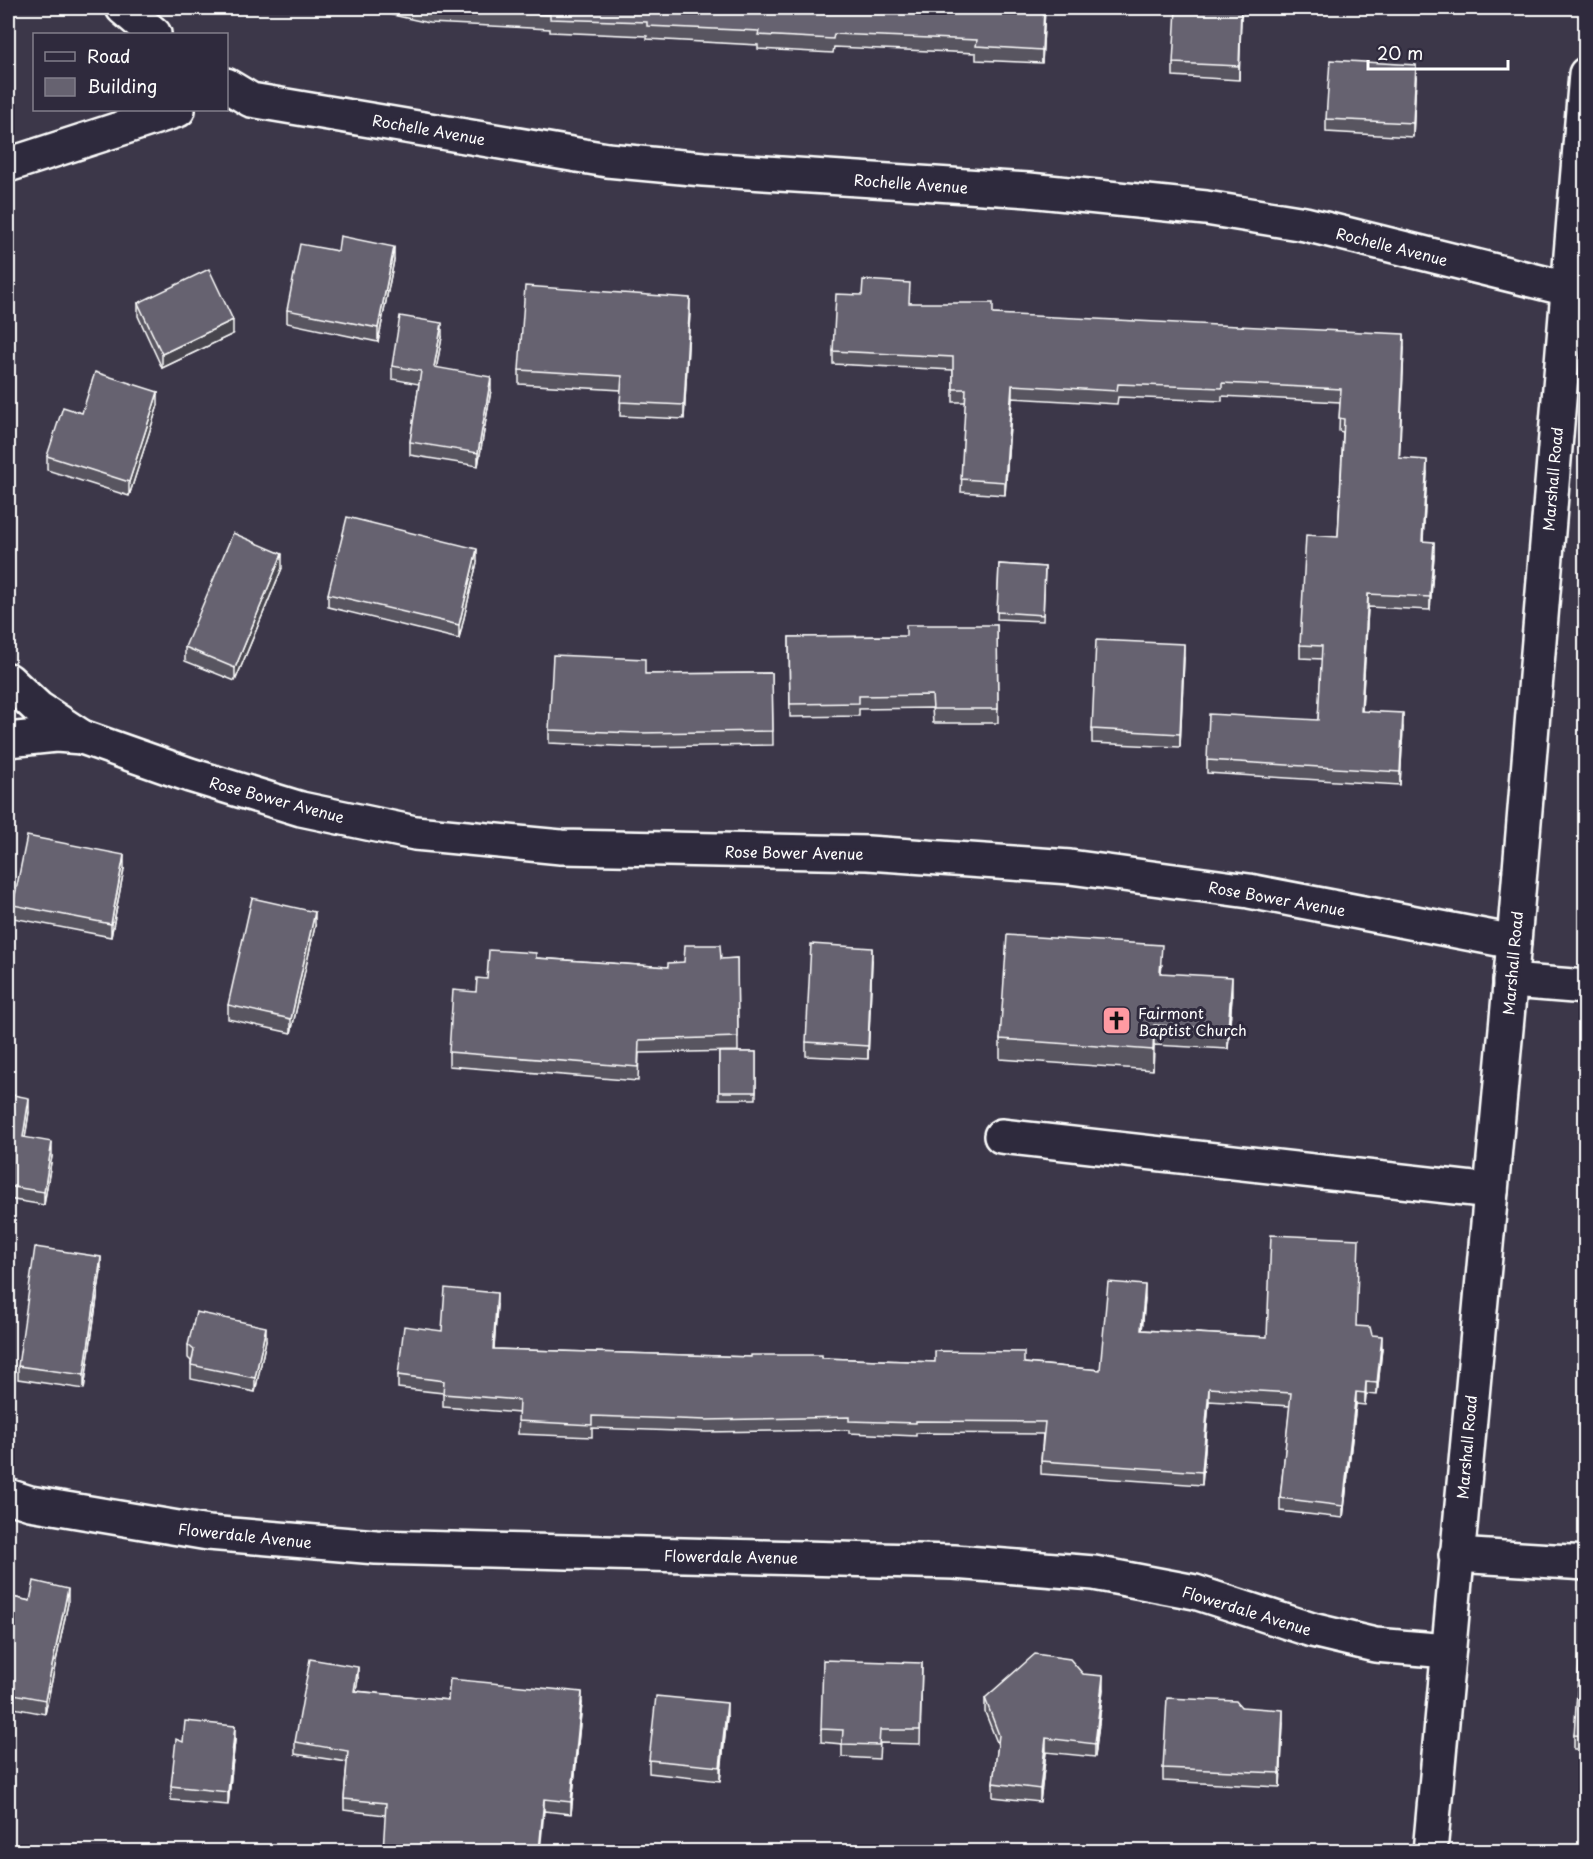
<svg xmlns="http://www.w3.org/2000/svg" width="1593" height="1859" font-family="'Playpen Sans',sans-serif">
<rect width="100%" height="100%" fill="#3c3749"/>
<filter id="ink" filterUnits="userSpaceOnUse"><feTurbulence type="fractalNoise" baseFrequency=".0167" numOctaves="2"/><feDisplacementMap in="SourceGraphic" scale="12" xChannelSelector="R" yChannelSelector="G"/><feConvolveMatrix kernelMatrix="1 2 1 2 8 2 1 2 1" color-interpolation-filters="sRGB"/></filter>
<g filter="url(#ink)">
<g fill="none" stroke-linecap="round" stroke-linejoin="round">
<defs>
<g id="minor">
<polyline points="123,8 154,34"/>
<polyline points="226,85 251,100 607,160 703,169 1029,190 1206,208 1305,224 1568,289"/>
<polyline points="8,165 178,110"/>
<polyline points="8,680 38,708 82,737 190,775 301,809 415,833 561,847 868,853 1070,867 1249,891 1514,942"/>
<polyline points="8,740 56,735 82,737"/>
<polyline points="1510,981 1586,987"/>
<polyline points="1001,1136 1491,1191"/>
<polyline points="8,1496 30,1503 208,1533 376,1547 954,1562 1094,1573 1195,1592 1312,1630 1375,1645 1448,1651"/>
<polyline points="1456,1555 1586,1563"/>
<polyline points="1430,1852 1514,942 1586,74"/>
</g>
</defs>
<use href="#minor" stroke="#fff" stroke-width="38"/>
<use href="#minor" stroke="#2f2a3d" stroke-width="33"/>
</g>
<g fill="#585460" stroke="#fff" stroke-width="1.5">
<polygon points="361,8 1045,8 1042,63 976,60 976,53 834,47 833,53 758,49 758,45 647,39 647,36 550,32 550,29 429,23"/>
<polygon points="1241,16 1239,80 1173,76 1173,63"/>
<polygon points="1416,78 1413,137 1326,132 1326,119"/>
<polygon points="338,251 394,260 378,342 287,323 287,310"/>
<polygon points="138,303 233,334 162,368 138,316"/>
<polygon points="910,303 993,314 1404,348 1399,458 1427,473 1423,541 1434,555 1430,610 1368,607 1362,711 1403,727 1400,785 1207,773 1207,760 1318,720 1322,659 1300,658 1300,645 1338,537 1343,432 1339,431 1340,402 1222,396 1222,401 1118,397 1117,404 1012,398 1005,495 961,492 966,402 953,402 953,370 833,364 833,351"/>
<polygon points="690,311 684,419 620,416 621,390 519,384 519,370"/>
<polygon points="442,337 436,368 491,390 478,466 410,455 410,442 419,384 392,379 392,366"/>
<polygon points="158,405 129,496 47,470 47,456 82,413"/>
<polygon points="477,562 459,639 328,607 328,594"/>
<polygon points="999,564 1045,567 1043,621 997,619"/>
<polygon points="282,568 235,681 185,661 185,647"/>
<polygon points="997,625 998,723 933,723 932,708 859,709 859,716 790,717 789,637 906,636"/>
<polygon points="1184,658 1180,747 1092,743 1092,729"/>
<polygon points="772,673 773,745 638,747 549,743 549,730 645,674"/>
<polygon points="124,869 111,937 13,918 13,905"/>
<polygon points="315,926 291,1033 228,1019 228,1005"/>
<polygon points="536,958 668,967 684,962 737,958 738,1051 639,1053 638,1081 449,1066 449,1052 476,992 487,979"/>
<polygon points="872,961 868,1059 806,1056 806,1042"/>
<polygon points="1162,965 1161,973 1232,997 1228,1049 1154,1045 1153,1070 1000,1059 1000,1039"/>
<rect x="719" y="1052" width="37" height="47"/>
<polygon points="8,1094 29,1112 25,1138 52,1156 44,1205 8,1199"/>
<polygon points="101,1270 84,1389 18,1379 18,1366"/>
<polygon points="1145,1298 1142,1330 1267,1337 1356,1326 1372,1335 1382,1348 1377,1395 1366,1394 1365,1405 1356,1404 1343,1518 1280,1511 1280,1498 1290,1406 1209,1401 1202,1485 1041,1474 1041,1461 1043,1434 916,1433 916,1436 849,1433 849,1430 706,1432 592,1428 592,1437 518,1434 519,1413 443,1407 443,1393 398,1388 398,1375 442,1331 497,1305 494,1349 751,1357 822,1358 935,1362 1024,1363 1100,1370"/>
<polygon points="266,1340 255,1392 191,1379 191,1361 188,1358 188,1345"/>
<polygon points="8,1596 30,1601 68,1603 45,1714 8,1707"/>
<polygon points="922,1663 920,1744 880,1743 879,1759 842,1757 842,1744 821,1742 821,1729"/>
<polygon points="1586,1664 1586,1749 1574,1749 1574,1735"/>
<polygon points="1083,1674 1103,1689 1095,1757 1046,1752 1040,1802 993,1797 993,1783 998,1745 985,1712 985,1698"/>
<polygon points="358,1679 356,1691 448,1700 582,1703 571,1814 544,1811 385,1815 344,1810 344,1799 347,1762 295,1754 295,1742"/>
<polygon points="1241,1707 1283,1723 1280,1787 1163,1781 1163,1768"/>
<polygon points="727,1717 720,1781 649,1773 649,1760"/>
<polygon points="235,1740 228,1805 171,1800 171,1786 183,1742"/>
</g>
<g fill="#47454e" stroke="#fff" stroke-width="1.5">
<polygon points="1044,8 1045,8 1042,63 1042,50"/>
<polygon points="1241,8 1241,16 1239,80 1239,66"/>
<polygon points="1416,65 1416,78 1413,137 1413,123"/>
<polygon points="394,247 394,260 378,342 378,328"/>
<polygon points="690,298 690,311 684,419 684,405"/>
<polygon points="233,320 233,334 162,368 162,354"/>
<polygon points="442,323 442,337 434,381 434,367"/>
<polygon points="1404,334 1404,348 1399,471 1399,458"/>
<polygon points="491,377 491,390 478,466 478,453"/>
<polygon points="1012,385 1012,398 1005,495 1005,482"/>
<polygon points="158,392 158,405 129,496 129,482"/>
<polygon points="1427,460 1427,473 1422,554 1422,541"/>
<polygon points="1434,542 1434,555 1430,610 1430,597"/>
<polygon points="477,549 477,562 459,639 459,625"/>
<polygon points="282,554 282,568 235,681 235,668"/>
<polygon points="1368,594 1368,607 1361,724 1361,711"/>
<polygon points="1184,644 1184,658 1180,747 1180,734"/>
<polygon points="1403,713 1403,727 1400,785 1400,772"/>
<polygon points="124,855 124,869 111,937 111,924"/>
<polygon points="315,912 315,926 291,1033 291,1019"/>
<polygon points="872,948 872,961 868,1059 868,1046"/>
<polygon points="1232,977 1232,997 1228,1049 1228,1029"/>
<polygon points="1154,1025 1154,1045 1153,1070 1153,1050"/>
<polygon points="29,1098 29,1112 23,1151 23,1137"/>
<polygon points="52,1142 52,1156 44,1205 44,1192"/>
<polygon points="101,1257 101,1270 84,1389 84,1375"/>
<polygon points="1145,1285 1145,1298 1141,1342 1141,1330"/>
<polygon points="497,1293 497,1305 493,1361 493,1349"/>
<polygon points="266,1327 266,1340 255,1392 255,1378"/>
<polygon points="1382,1336 1382,1348 1377,1395 1377,1383"/>
<polygon points="1366,1382 1366,1394 1365,1405 1365,1393"/>
<polygon points="1209,1388 1209,1401 1202,1485 1202,1472"/>
<polygon points="1356,1392 1356,1404 1343,1518 1343,1506"/>
<polygon points="68,1589 68,1603 45,1714 45,1700"/>
<polygon points="358,1667 358,1679 354,1703 354,1691"/>
<polygon points="1103,1676 1103,1689 1095,1757 1095,1744"/>
<polygon points="582,1692 582,1703 571,1814 571,1802"/>
<polygon points="727,1703 727,1717 720,1781 720,1767"/>
<polygon points="1283,1710 1283,1723 1280,1787 1280,1773"/>
<polygon points="235,1726 235,1740 228,1805 228,1792"/>
<polygon points="1046,1738 1046,1752 1040,1802 1040,1789"/>
<polygon points="544,1799 544,1811 540,1851 539,1851"/>
</g>
<g fill="#666270" stroke="#fff" stroke-width="1.5">
<polygon points="422,8 1044,8 1042,50 976,46 977,40 834,34 833,39 758,35 759,31 647,26 647,22 550,19 550,15 429,9"/>
<polygon points="1176,8 1241,8 1239,66 1173,63"/>
<polygon points="1330,60 1416,65 1413,123 1326,119"/>
<polygon points="340,236 394,247 378,328 287,310 300,244 338,251"/>
<polygon points="209,269 233,320 162,354 138,303"/>
<polygon points="863,280 910,283 909,303 993,303 993,314 1404,334 1399,458 1427,460 1422,541 1434,542 1430,597 1368,594 1361,711 1403,713 1400,772 1207,760 1209,714 1318,720 1322,646 1300,645 1306,535 1338,537 1344,419 1339,418 1341,389 1222,383 1222,388 1118,384 1117,391 1012,385 1005,482 961,479 966,389 953,389 953,357 833,351 836,294 862,295"/>
<polygon points="525,286 690,298 684,405 620,402 622,376 519,370"/>
<polygon points="400,316 442,323 434,367 491,377 478,453 410,442 421,371 392,366"/>
<polygon points="95,372 158,392 129,482 47,456 63,407 82,413"/>
<polygon points="347,517 477,549 459,625 328,594"/>
<polygon points="233,533 282,554 235,668 185,647"/>
<polygon points="999,564 1045,567 1043,615 997,612"/>
<polygon points="906,625 997,625 998,709 933,709 932,695 859,696 859,703 790,704 789,637 906,636"/>
<polygon points="1096,640 1184,644 1180,734 1092,729"/>
<polygon points="553,655 645,659 645,674 772,673 773,731 638,733 549,730"/>
<polygon points="27,836 124,855 111,924 13,905"/>
<polygon points="252,898 315,912 291,1019 228,1005"/>
<polygon points="1007,935 1162,945 1160,973 1232,977 1228,1029 1154,1025 1153,1050 1000,1039"/>
<polygon points="811,944 872,948 868,1046 806,1042"/>
<polygon points="685,945 720,945 721,959 737,958 738,1037 639,1040 638,1067 449,1052 453,990 476,992 477,978 487,979 489,950 536,953 536,958 668,967 668,963 684,962"/>
<rect x="719" y="1052" width="37" height="40"/>
<polygon points="8,1094 29,1098 23,1137 52,1142 44,1192 8,1186"/>
<polygon points="1271,1235 1359,1239 1356,1326 1370,1327 1372,1335 1382,1336 1377,1383 1366,1382 1365,1393 1356,1392 1343,1506 1280,1498 1291,1393 1209,1388 1202,1472 1041,1461 1045,1422 916,1421 916,1423 849,1421 849,1417 706,1420 592,1416 592,1425 518,1421 519,1400 443,1394 444,1381 398,1375 404,1326 442,1331 445,1288 497,1293 493,1349 751,1357 751,1355 822,1355 822,1358 935,1362 935,1351 1024,1352 1024,1363 1100,1370 1108,1282 1145,1285 1141,1330 1267,1337"/>
<polygon points="35,1247 101,1257 84,1375 18,1366"/>
<polygon points="196,1312 266,1327 255,1378 191,1365 194,1350 188,1345"/>
<polygon points="34,1581 68,1589 45,1700 8,1693 8,1596 30,1601"/>
<polygon points="1035,1654 1070,1659 1083,1674 1103,1676 1095,1744 1046,1738 1040,1789 993,1783 999,1735 985,1698"/>
<polygon points="310,1659 358,1667 354,1691 448,1700 450,1679 582,1692 571,1802 544,1799 539,1851 383,1851 386,1803 344,1799 348,1751 295,1742"/>
<polygon points="823,1660 922,1663 920,1730 880,1730 879,1745 842,1744 843,1730 821,1729"/>
<polygon points="1579,1663 1586,1664 1586,1736 1574,1735"/>
<polygon points="656,1696 727,1703 720,1767 649,1760"/>
<polygon points="1167,1698 1236,1701 1241,1707 1283,1710 1280,1773 1163,1768"/>
<polygon points="185,1721 235,1726 228,1792 171,1786 176,1739 183,1742"/>
<polygon points="1226,1846 1286,1851 1225,1851"/>
</g>
</g>
<defs>
<symbol id="church-square" viewBox="-11 -11 22 22"><rect x="-9" y="-9" width="18" height="18" rx="4" fill="#ff9aa2" stroke="#2f2a3d"/><path d="M-1.2-6h2.4v3.5h3.3v2.4h-3.3V6h-2.4V-.1h-3.3v-2.4h3.3Z" fill="#111"/></symbol>
</defs>
<g fill-rule="evenodd">
<use href="#church-square" x="1100" y="1004" width="33" height="33"/>
</g>
<g text-anchor="middle" dominant-baseline="central" stroke-width="6" stroke-linejoin="round" paint-order="stroke">
<g font-size="15" fill="#fff" stroke="#2f2a3d">
<text transform="translate(429 129) rotate(10)">Rochelle Avenue</text>
<text transform="translate(911 183) rotate(4)">Rochelle Avenue</text>
<text transform="translate(1392 246) rotate(14)">Rochelle Avenue</text>
<text transform="translate(1552 479) rotate(-85)">Marshall Road</text>
<text transform="translate(277 799) rotate(15)">Rose Bower Avenue</text>
<text transform="translate(794 852) rotate(1)">Rose Bower Avenue</text>
<text transform="translate(1277 898) rotate(10)">Rose Bower Avenue</text>
<text transform="translate(1512 963) rotate(-85)">Marshall Road</text>
<text transform="translate(1466 1447) rotate(-85)">Marshall Road</text>
<text transform="translate(245 1535) rotate(6)">Flowerdale Avenue</text>
<text transform="translate(731 1556) rotate(1)">Flowerdale Avenue</text>
<text transform="translate(1247 1610) rotate(17)">Flowerdale Avenue</text>
</g>
<g font-size="15" fill="#fff" stroke="#2f2a3d" text-anchor="start">
<text x="1138" y="1012">Fairmont<tspan x="1138" dy="17">Baptist Church</tspan></text>
</g>
</g>
<rect width="1593" height="1859" fill="none" stroke="#2f2a3d" stroke-width="30"/>
<rect x="15" y="15" width="1563" height="1829" fill="none" stroke="#fff" stroke-width="2" filter="url(#ink)"/>
<rect x="33" y="33" width="195" height="78" fill="#2f2a3d" stroke="#827f8b" stroke-width="1.5"/>
<rect x="45" y="52" width="30" height="9" fill="#2f2a3d" stroke="#827f8b" stroke-width="1.5"/>
<text x="87" y="63" font-size="18" fill="#ffffff">Road</text>
<rect x="45" y="78" width="30" height="18" fill="#666270" stroke="#827f8b" stroke-width="1.5"/>
<text x="87" y="93" font-size="18" fill="#ffffff">Building</text>
<path d="M1368 60v9h140v-9" fill="none" stroke="#ffffff" stroke-width="3"/>
<text x="1377" y="60" font-size="18" fill="#ffffff" stroke="#2f2a3d" stroke-width="4.5" paint-order="stroke">20 m</text>
</svg>
